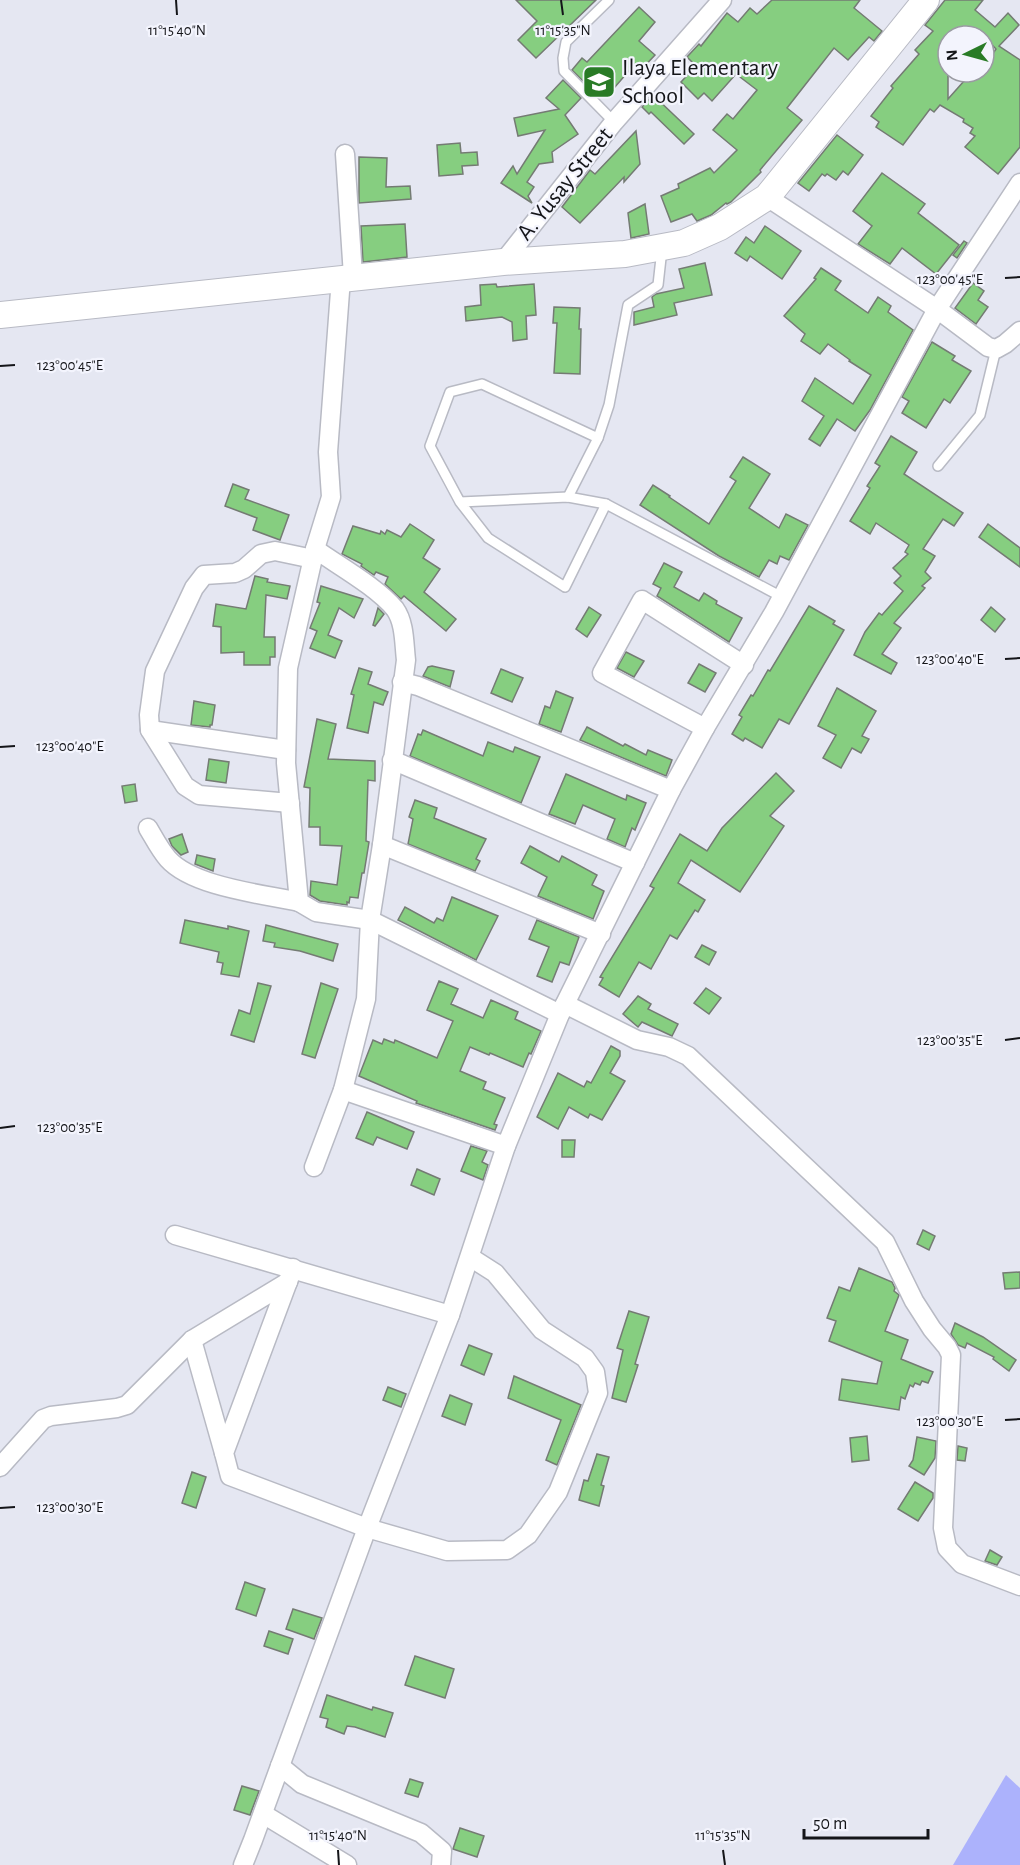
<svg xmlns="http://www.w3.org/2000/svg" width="1020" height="1865" font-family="'Alegreya Sans',sans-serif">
<rect width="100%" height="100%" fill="#e5e7f2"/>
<polygon fill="#acb2fc" points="1006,1775 1020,1788 1020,1865 953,1865"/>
<g fill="#86ce80" stroke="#747b73" stroke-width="1.5" fill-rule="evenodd">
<polygon points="516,0 596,0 536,58 518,40 537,21"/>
<polygon points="772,0 860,0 854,8 882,31 874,41 869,37 848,60 834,48 787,108 802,120 760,170 761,172 731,202 727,204 726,203 711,215 697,221 692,214 671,222 661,196 679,188 678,184 710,168 714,173 737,150 713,130 727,114 733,119 757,90 736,74 712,101 704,93 698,99 681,82 696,66 687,57 699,44 701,46 727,13 738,22 750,8 757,14"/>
<path d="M945,0H983L975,10L995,27L1008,13L1019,25L999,46L1020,60V147L998,174L965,147L975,136L970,133L973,128L963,122L964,119L940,105L934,112L930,109L903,145L876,127L879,122L871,116L893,88L891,86L919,54L915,50L933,31L925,25ZM948,36H984L996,49L984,67V72H972L948,99Z"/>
<polygon points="639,7 655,22 639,41 655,55 640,71 634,65 608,95 601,90 597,95 572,70 582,58 587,62"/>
<polygon points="563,80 581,98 565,115 578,134 552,152 553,162 539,164 527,182 534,187 528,196 532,203 501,183 513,166 517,174 545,130 518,136 514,118 559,109 546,98"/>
<polygon points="653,95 694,134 684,144 651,112 649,114 642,107"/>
<polygon points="636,131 640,164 624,182 624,177 580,223 562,207 590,170 595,174"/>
<polygon points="837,135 863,155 848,175 843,171 836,180 827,174 825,176 822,174 809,191 798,183"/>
<polygon points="460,143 461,153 477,152 478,165 462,166 463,174 439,176 437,145"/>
<polygon points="359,157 387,158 386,187 410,186 411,199 359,203"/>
<polygon points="882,173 925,204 918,213 959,245 936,274 902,248 890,264 858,244 872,226 853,211"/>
<polygon points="645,204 649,234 631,238 628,213"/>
<polygon points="405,224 407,257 363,262 361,226"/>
<polygon points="765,226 801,251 782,279 750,256 747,261 735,253 746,237 754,243"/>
<polygon points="964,241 967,243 957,258 953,255"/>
<polygon points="705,263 712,295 674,303 677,315 634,325 634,312 654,307 652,297 656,294 684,288 679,269"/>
<polygon points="821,268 841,281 835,290 868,313 878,297 891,306 888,312 913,330 870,410 855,431 837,419 820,446 809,439 824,416 802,401 815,378 853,404 871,375 849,361 850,360 828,344 820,354 801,341 805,334 784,316 816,279 814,278"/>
<polygon points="973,283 984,291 978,300 988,307 976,324 955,308"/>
<polygon points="496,284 497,287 534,284 536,315 526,316 527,339 513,341 512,322 502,317 466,321 465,307 481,305 480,285"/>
<polygon points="554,307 580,308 579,329 581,329 580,374 554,373 557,323 553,323"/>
<polygon points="932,342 955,356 952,360 971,371 950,403 944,399 926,428 902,413 909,401 902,397"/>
<polygon points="891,436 917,452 904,474 963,513 954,526 943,519 923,549 935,556 925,572 931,578 922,586 925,588 894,623 901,628 882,654 897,663 891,674 854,655 865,632 879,613 882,615 903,591 894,583 901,576 893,568 908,554 905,552 909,545 876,523 870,534 850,521 870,488 867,486 880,466 875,463"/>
<polygon points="743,457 770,474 749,508 779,528 786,514 808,525 789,560 780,556 777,564 769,560 759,577 719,556 640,505 653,485 670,496 669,497 709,524 736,481 730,477"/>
<polygon points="233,484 249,490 245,499 289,515 280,540 253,530 257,518 225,506"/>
<polygon points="410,524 434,540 423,558 440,569 424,592 456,619 446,631 404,596 401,599 385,584 388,577 376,572 374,575 361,566 362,564 342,554 353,526 380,534 381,531 385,534 387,530 401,537"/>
<polygon points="988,524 1020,548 1020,567 979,537"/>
<polygon points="664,563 682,572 674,587 699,601 704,593 717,601 716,604 742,618 729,642 657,596 661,588 653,584"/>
<polygon points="255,576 268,579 267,582 290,586 287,599 266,595 264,637 275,637 275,657 270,657 270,665 244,665 244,652 221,653 221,627 213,626 216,604 246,609"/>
<polygon points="321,586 363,599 354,618 339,608 328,635 342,641 335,658 310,648 317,631 310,628 320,603 317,602"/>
<polygon points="809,606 835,621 833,624 844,630 789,724 779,719 762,748 745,738 743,741 732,734 742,717 739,715 751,695 753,696 768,670 770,671"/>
<polygon points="589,607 601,615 587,637 576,629"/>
<polygon points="991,607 1005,619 995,632 981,620"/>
<polygon points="378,608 384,614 375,626 373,625"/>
<polygon points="626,652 644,661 634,677 617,668"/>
<polygon points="699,664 716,673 705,692 688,683"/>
<polygon points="432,666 454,671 450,687 423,676 428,667"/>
<polygon points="359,668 372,672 368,684 388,692 383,705 374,702 368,733 347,728 354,695 351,694"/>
<polygon points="501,669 523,678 512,702 491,693"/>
<polygon points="837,688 876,711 862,736 869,739 861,753 852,748 841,768 823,758 836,735 818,726"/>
<polygon points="556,691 573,698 561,732 539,724 545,706 550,708"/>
<polygon points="194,701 215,705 212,725 210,725 210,727 191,725"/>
<polygon points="317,719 336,724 328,759 375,761 375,781 368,780 366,841 369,842 364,873 362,873 358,898 350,897 349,903 347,902 347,905 320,901 310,895 311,881 337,885 342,846 320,845 320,827 309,827 310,788 304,787"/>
<polygon points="587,727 623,746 625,744 646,755 648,750 672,760 666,776 580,740"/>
<polygon points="423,730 483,756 488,742 513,752 515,747 540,757 521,803 410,756 418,734 421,735"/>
<polygon points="209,759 229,762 226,783 206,780"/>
<polygon points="776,773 794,791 770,816 784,826 740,892 691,860 678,883 705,900 698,912 695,910 677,939 670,935 651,969 639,962 619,997 599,985 603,978 600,977 654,888 650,886 680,834 707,851 722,828"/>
<polygon points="566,774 626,800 627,795 646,803 635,830 632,828 625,847 607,839 615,819 583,805 575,824 549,814"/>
<polygon points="135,784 137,801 125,803 122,786"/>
<polygon points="415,800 437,808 434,818 486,839 476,859 480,861 475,871 408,844 413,819 409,817"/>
<polygon points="182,834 188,852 181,855 172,846 169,839"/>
<polygon points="530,846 559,862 562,856 597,875 592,885 604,891 593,919 538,896 547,877 521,863"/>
<polygon points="197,855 215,859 213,871 195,864"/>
<polygon points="452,897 498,916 476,960 398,920 405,907 434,923 437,918 443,921"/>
<polygon points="185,920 228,929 228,926 249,931 239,977 221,974 223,963 217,962 219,952 180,943"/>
<polygon points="537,920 579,937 569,965 560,962 552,982 537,976 549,947 529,939"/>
<polygon points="266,925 338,944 333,961 300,951 274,947 275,943 263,941"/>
<polygon points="702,945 716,952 709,965 695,957"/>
<polygon points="439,981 458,989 451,1004 483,1018 491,1000 518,1012 515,1019 541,1031 531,1054 529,1053 523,1067 490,1053 489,1055 470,1047 460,1071 486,1082 483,1089 505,1098 494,1124 497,1125 495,1130 416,1103 417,1101 359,1076 373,1040 382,1044 384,1039 394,1043 395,1040 437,1058 453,1021 427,1010"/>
<polygon points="258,983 271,986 254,1042 231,1035 239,1010 250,1014"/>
<polygon points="321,983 338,989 315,1058 302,1054"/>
<polygon points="706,988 721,998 709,1014 694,1003"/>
<polygon points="638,996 651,1004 648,1009 678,1024 672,1036 642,1022 638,1027 623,1014"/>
<polygon points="611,1046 620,1051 620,1056 610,1073 625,1081 602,1120 590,1114 588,1118 569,1107 558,1129 537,1117 558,1073 584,1087 587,1081 591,1083"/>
<polygon points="367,1112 414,1132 407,1149 377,1137 373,1145 356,1138"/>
<polygon points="562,1140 575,1140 574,1157 562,1157"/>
<polygon points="471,1146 487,1151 482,1162 488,1165 483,1180 461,1171"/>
<polygon points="417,1169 440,1179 434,1195 411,1185"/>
<polygon points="923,1230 935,1236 929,1250 917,1244"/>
<polygon points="859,1268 892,1282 895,1288 894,1291 899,1295 885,1331 908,1340 901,1359 933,1372 928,1383 922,1381 920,1385 915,1383 913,1387 910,1385 905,1399 901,1397 899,1410 839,1400 842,1379 877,1384 882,1362 829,1341 836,1321 827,1318 839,1287 850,1291"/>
<polygon points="1020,1272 1020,1288 1005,1289 1003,1273"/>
<polygon points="629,1311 649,1317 635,1364 638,1365 626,1402 612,1398 623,1350 617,1348"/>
<polygon points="955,1323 983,1337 1016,1360 1009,1371 993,1359 994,1357 967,1343 965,1348 958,1345 951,1334"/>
<polygon points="469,1345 492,1354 484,1375 461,1365"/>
<polygon points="514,1376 581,1405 557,1465 546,1460 561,1420 508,1398"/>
<polygon points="388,1387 406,1394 401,1407 383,1400"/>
<polygon points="450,1395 472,1404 465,1425 442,1416"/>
<polygon points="867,1436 869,1460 852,1462 850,1438"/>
<polygon points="917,1437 936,1441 935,1458 924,1475 909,1466 913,1460"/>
<polygon points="958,1446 967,1448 965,1461 957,1460"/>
<polygon points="597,1454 609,1457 601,1485 604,1486 599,1506 579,1500 584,1480 588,1481"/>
<polygon points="192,1472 206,1477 196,1508 182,1503"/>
<polygon points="915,1482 933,1493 933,1498 918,1521 898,1509"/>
<polygon points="990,1550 1002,1557 997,1565 985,1561"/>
<polygon points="245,1582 265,1589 256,1616 236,1609"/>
<polygon points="293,1609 322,1618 314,1639 286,1629"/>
<polygon points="269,1631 293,1639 288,1654 264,1646"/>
<polygon points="415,1656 454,1669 445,1698 405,1685"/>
<polygon points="327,1695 372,1710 373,1707 393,1713 385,1737 355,1727 347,1726 344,1734 326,1727 328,1719 320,1717"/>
<polygon points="410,1779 423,1783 418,1797 405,1793"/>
<polygon points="242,1786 259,1791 250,1815 234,1810"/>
<polygon points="460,1828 484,1836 477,1857 453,1849"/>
</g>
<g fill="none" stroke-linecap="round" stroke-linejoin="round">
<defs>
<g id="lane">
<polyline points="609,0 566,42 563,58 564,71 614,122"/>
<polyline points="938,466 980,415 996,349"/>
<polyline points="568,497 598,438"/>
<polyline points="460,502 568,497 606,504 565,587 488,538 460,502 430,446 450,392 482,384 598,438 609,405 628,305 658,285 662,249"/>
<polyline points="606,504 782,597"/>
</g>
<g id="street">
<polyline points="345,154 353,276"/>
<polyline points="767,197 937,309 988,347 996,349 1005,344 1020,331"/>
<polyline points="503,262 614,122 722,0"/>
<polyline points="341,278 328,452 331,497 315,549 288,668 286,763 299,902 316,912 370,920 560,1014"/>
<polyline points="402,682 418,686 671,790"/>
<polyline points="705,728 602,673 642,600 744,665"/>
<polyline points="150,730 286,750"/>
<polyline points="392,760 635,863"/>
<polyline points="290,803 199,795 185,786 150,730 149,715 155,671 194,588 204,575 235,573 244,569 261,554 275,551 313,559"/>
<path d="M148,828C154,838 160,850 168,859C193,887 263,894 299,902"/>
<polyline points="382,845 601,934"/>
<polyline points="565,1004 637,1040 669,1047 688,1056 885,1242 914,1301 932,1329 947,1347 951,1355 943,1528 947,1548 962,1564 1020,1586"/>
<polyline points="343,1090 506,1146"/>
<path d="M314,1167L343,1090L366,999L370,920L382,845L406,660C404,644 405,623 395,609C377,587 339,566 315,549"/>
<polyline points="175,1235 450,1315"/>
<polyline points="293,1268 224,1453 230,1476 367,1528 447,1551 507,1550 528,1535 558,1492 598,1393 595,1372 585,1358 542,1330 495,1273 470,1257"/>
<polyline points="192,1340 224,1453"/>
<polyline points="0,1467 43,1419 51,1416 117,1408 127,1405 192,1340 288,1282"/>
<polyline points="280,1766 302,1784 421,1833 442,1851 441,1865"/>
<polyline points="263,1814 347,1865"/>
<polyline points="243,1865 253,1840 367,1528 450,1315 506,1146 560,1014 671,790 705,728 774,612 937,309 1020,183"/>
</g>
<polyline id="secondary" points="0,315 503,262 625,254 684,243 720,227 767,197 926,0"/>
</defs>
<use href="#lane" stroke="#b8bac4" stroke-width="12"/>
<use href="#street" stroke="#b8bac4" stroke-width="21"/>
<use href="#secondary" stroke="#b8bac4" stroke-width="28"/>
<use href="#lane" stroke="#fff" stroke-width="9"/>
<use href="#street" stroke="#fff" stroke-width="18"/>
<use href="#secondary" stroke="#fff" stroke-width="26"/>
</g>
<path fill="none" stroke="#141519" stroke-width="2" d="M176,0L177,15M561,0L563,15M1005,278L1020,277M0,366L15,365M1005,659L1020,658M0,747L15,746M1005,1040L1020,1038M0,1128L15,1126M1005,1420L1020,1419M0,1508L15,1507M338,1850L339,1865M723,1850L725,1865"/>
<defs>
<symbol id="school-square" viewBox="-11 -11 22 22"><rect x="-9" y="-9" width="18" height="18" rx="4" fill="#297b26" stroke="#f3f4fd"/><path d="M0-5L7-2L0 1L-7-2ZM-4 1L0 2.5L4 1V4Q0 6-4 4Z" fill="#fff"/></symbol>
</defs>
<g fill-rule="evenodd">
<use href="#school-square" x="580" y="63" width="38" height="38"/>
</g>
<g text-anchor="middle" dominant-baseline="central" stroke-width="4.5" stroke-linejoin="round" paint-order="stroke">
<g font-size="24" fill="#141519" stroke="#f3f4fd" text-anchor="start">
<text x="622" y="68">Ilaya Elementary<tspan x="622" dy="28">School</tspan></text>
</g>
<g font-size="24" fill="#141519" stroke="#f3f4fd">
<text transform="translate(565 184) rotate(-51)">A. Yusay Street</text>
</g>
</g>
<g font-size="15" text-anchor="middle" fill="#141519" stroke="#f3f4fd" stroke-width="4.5" stroke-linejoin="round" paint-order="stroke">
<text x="177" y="35">11°15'40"N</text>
<text x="563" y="35">11°15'35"N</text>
<text x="950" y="284">123°00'45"E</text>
<text x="70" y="370">123°00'45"E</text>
<text x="950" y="664">123°00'40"E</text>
<text x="70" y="751">123°00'40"E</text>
<text x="950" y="1045">123°00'35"E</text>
<text x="70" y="1132">123°00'35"E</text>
<text x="950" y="1426">123°00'30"E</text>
<text x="70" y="1512">123°00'30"E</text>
<text x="338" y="1840">11°15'40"N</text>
<text x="723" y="1840">11°15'35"N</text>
</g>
<g transform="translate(966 54) rotate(265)"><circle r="28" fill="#f3f4fd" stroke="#9a9ba2" stroke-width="1.5"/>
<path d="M0-4.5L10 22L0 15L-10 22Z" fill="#297b26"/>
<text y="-9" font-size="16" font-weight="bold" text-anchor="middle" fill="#141519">N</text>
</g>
<path d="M804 1829v9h124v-9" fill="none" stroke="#141519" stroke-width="3"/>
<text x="813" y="1829" font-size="18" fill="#141519" stroke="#f3f4fd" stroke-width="4.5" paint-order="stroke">50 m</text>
</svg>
